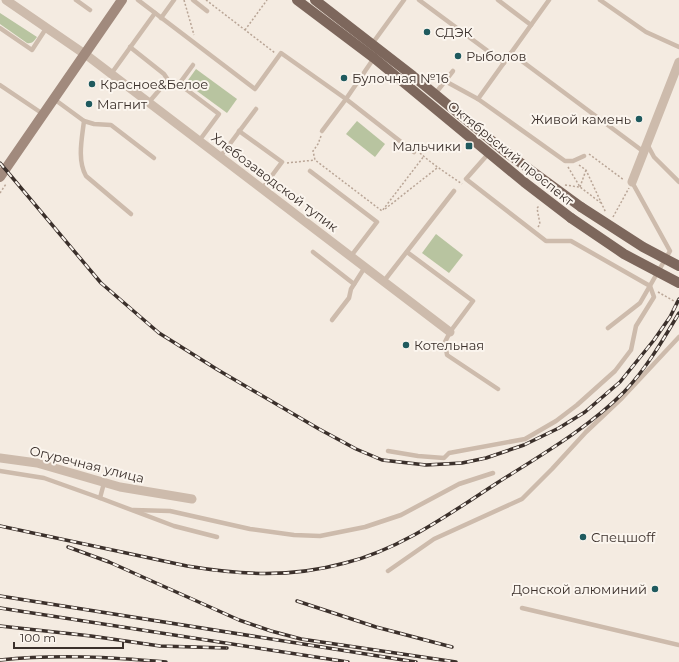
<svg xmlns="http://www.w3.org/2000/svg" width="679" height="662" font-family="Montserrat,sans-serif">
<rect width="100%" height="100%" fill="#f4ebe1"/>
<g fill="#b8c4a0">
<path d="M0,13L37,37C34,41 32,44 27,43L0,24Z"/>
<polygon points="196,69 237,99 227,113 186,83"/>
<polygon points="357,121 385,144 375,157 346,134"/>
<polygon points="436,234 463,255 449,273 422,253"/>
</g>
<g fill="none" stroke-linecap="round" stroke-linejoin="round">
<g stroke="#b9a596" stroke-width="1.5" stroke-dasharray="2 2" stroke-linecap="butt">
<polyline points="184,0 194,35"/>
<polyline points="206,0 275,53"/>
<polyline points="245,30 267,0"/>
<polyline points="321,136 318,144 313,151 315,160 382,211 424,156"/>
<path d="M420,153C433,165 448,174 462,184"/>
<polyline points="589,154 624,180"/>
<polyline points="287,163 315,160"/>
<polyline points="579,165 586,170 606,213"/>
<polyline points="568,167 580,187 601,203"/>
<polyline points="565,185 579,187"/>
<polyline points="580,187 586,170"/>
<polyline points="0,193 6,184"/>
<polyline points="385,209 437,168"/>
<polyline points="613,217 629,188"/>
<polyline points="538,227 540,224 537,208 540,205"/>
<polyline points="658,292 679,304"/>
</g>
<g stroke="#cdbbac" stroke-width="4.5">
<polyline points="76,0 90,10"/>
<polyline points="138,0 255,89 281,53 346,99 374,58"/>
<polyline points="193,0 207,11"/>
<polyline points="419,0 504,63"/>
<polyline points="498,0 531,25"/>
<polyline points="600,0 646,32 679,47"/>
<polyline points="161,18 174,0"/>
<polyline points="0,28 32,50 47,27"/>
<polyline points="372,44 404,0"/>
<polyline points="130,47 164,74 168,80 149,102"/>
<polyline points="511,53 644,152"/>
<polyline points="111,74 155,13"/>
<polyline points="168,80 179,84 219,114 199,141"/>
<polyline points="445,81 478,99 565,161 573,161 584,156"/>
<polyline points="179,84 193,65"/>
<polyline points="0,85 43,114"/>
<polyline points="435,94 453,71"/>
<path d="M54,99L84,121C82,138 77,160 86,176L131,214"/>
<polyline points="478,99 549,0"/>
<polyline points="84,121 94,124 111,125 154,158"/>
<polyline points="239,131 282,162 262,189"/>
<polyline points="322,131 346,99 414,152"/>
<polyline points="647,144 654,157 679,182"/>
<polyline points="220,157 256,109"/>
<polyline points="310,171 377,222 351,256"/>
<polyline points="313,252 354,284"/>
<polyline points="407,252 473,301 450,332 445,342 447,355 498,389"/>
<polyline points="384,281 454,191"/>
<polyline points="332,320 349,298 351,289 365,267"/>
<polyline points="608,328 640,303 670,251 632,182"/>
<polyline points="388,451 418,456 444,458 449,453 525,439 556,421 577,405 615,371 631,350 636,326 654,297 650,286 571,241 546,241 466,179 489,153"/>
<polyline points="0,471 44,478 100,498 104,483"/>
<polyline points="100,498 174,526 217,537"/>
<polyline points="133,510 170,511 250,529 294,535 320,536 365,527 401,515 459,484 493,473"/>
<polyline points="388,571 434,539 522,499 552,469 586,432 622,398 679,337"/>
<polyline points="522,608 679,645"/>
</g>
<g stroke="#cdbbac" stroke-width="9">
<polyline points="6,0 89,57 450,332"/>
<polyline points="632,182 679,62"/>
<polyline points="0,458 37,463 120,487 192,499"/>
</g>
<polyline stroke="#a18a7d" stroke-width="10" points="0,177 122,0"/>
<g stroke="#7d675c" stroke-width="10">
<polyline points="297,0 374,58 524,182 571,218"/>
<polyline points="315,0 413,76 503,150 581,207"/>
</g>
<defs>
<g id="rail">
<polyline points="0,163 101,283 159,333 218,370 319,429 356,449 382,460 426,465 462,463 486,458 524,445 559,428 585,412 620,382 654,340 670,317 679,299"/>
<path d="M0,526L187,566C242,575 290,578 345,563C401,549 449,514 497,483C541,455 587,429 624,392C646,369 663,340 679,313"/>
<polyline points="68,547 109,562 239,620 271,631 301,639 456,662"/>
<polyline points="0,596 416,662"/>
<polyline points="297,601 376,627 452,647"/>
<polyline points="0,608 348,662"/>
<polyline points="0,626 91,636 160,646 227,648"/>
<path d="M0,660C56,654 110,657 166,662"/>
</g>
</defs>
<use href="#rail" stroke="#3b302b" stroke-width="3.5"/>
<use href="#rail" stroke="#fbf5ee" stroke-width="2" stroke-dasharray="6" stroke-linecap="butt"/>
<g stroke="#7d675c" stroke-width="10">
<polyline points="581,207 643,247 679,266"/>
<polyline points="571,218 624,254 679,283"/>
</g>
</g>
<g fill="#1f5a5e" stroke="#fbf5ee" stroke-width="1.5">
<circle cx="427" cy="32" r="4"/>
<circle cx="458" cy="56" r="4"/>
<circle cx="344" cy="78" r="4"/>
<circle cx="92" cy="84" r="4"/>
<circle cx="89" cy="104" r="4"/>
<circle cx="639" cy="119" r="4"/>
<rect x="465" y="142" width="8" height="8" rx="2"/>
<circle cx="406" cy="345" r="4"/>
<circle cx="583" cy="537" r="4"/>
<circle cx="655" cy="589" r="4"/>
</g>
<g text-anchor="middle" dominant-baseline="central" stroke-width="4" stroke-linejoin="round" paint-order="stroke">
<g font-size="13" fill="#3b302b" stroke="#fbf5ee" text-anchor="start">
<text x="435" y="32">СДЭК</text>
<text x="466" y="56">Рыболов</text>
<text x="352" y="78">Булочная №16</text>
<text x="100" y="84">Красное&amp;Белое</text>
<text x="97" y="104">Магнит</text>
<text x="631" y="119" text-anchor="end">Живой камень</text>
<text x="461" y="146" text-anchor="end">Мальчики</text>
<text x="414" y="345">Котельная</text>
<text x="591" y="537">Спецшoff</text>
<text x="647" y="589" text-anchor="end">Донской алюминий</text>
</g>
<g font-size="13" fill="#3b302b" stroke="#fbf5ee">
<text transform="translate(511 153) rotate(39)">Октябрьский проспект</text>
<text transform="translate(275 182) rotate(37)">Хлебозаводской тупик</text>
<text transform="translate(87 464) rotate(14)">Огуречная улица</text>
</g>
</g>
<path d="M14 642v6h109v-6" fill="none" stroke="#3b302b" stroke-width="2"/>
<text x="20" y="642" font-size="12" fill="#3b302b" stroke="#fbf5ee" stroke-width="3" paint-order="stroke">100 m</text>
</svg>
